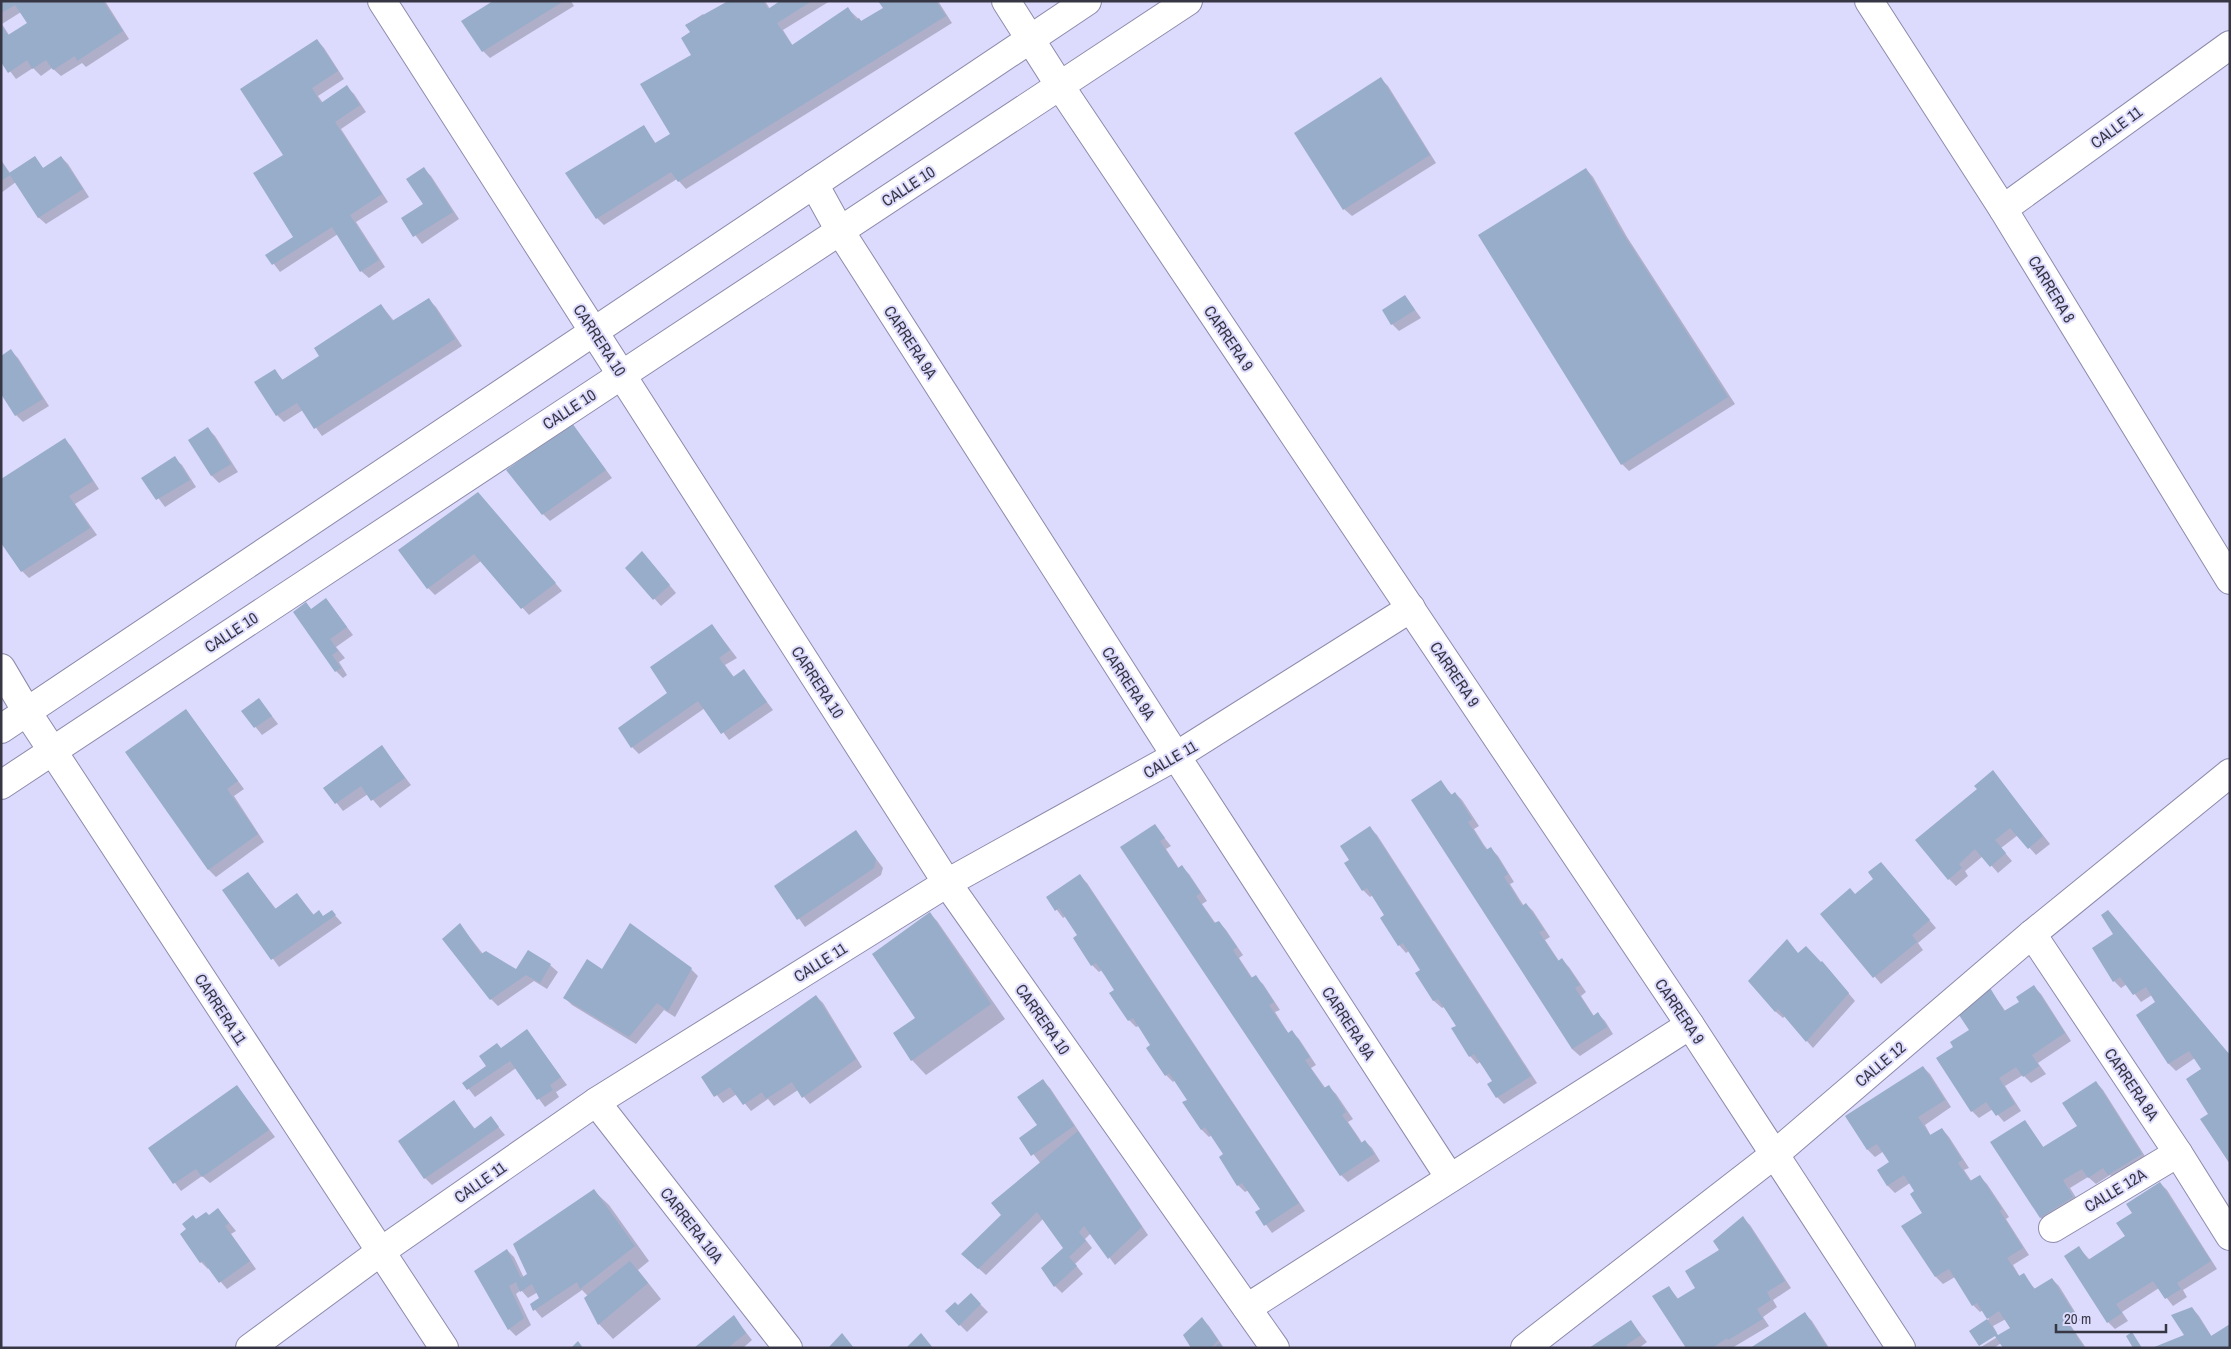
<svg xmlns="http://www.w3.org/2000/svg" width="2231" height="1349" font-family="'Archivo Narrow',sans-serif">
<rect width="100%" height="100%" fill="#dddbfd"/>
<g fill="#0003" fill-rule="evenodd">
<path d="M1,1H105L129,39L86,67L82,63L61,76L52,68L41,76L33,68L16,79L3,62L1,63ZM21,12L29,24L9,35L2,24Z"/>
<polygon points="495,1 571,1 574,6 490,58 483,51"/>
<polygon points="730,1 765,1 770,9 782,1 830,1 783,30 793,46 848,9 862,22 884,9 880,1 938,1 952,23 686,189 677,179 604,225 597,218 644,127 656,144 671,134 693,55 692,33 686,25 703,14 705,16"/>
<polygon points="317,40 324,48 344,79 318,96 323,103 347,87 354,94 366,112 341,129 388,202 356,222 385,267 369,278 361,271 338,234 280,272 267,255 295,238 285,155"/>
<polygon points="1381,79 1388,86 1436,163 1352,216 1344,209"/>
<polygon points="61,157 68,164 89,197 46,224 38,217 16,182 1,193 1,160 10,173 34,158 44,169"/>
<polygon points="424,169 431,176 459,219 422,244 403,219 424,204"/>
<polygon points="1586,169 1593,177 1627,237 1735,404 1629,471 1622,464"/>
<polygon points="1405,296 1421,318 1399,331 1392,324"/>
<polygon points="428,299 436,307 462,346 322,436 303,410 284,422 277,415 275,371 283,380 321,357 381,305 394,321"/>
<polygon points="11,351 18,358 49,406 23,422 16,415 1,391"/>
<polygon points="572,424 612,478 550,521 543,514"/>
<polygon points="208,429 215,436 238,472 219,483 212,476 189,441"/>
<polygon points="64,439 71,446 99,489 75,504 97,535 29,578 22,571"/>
<polygon points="174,458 182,465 196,487 165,507 143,478"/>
<polygon points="485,501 562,591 529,615 481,561 435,595 428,588"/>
<polygon points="649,560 676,593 661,606 627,568"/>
<polygon points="326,599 353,635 336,647 345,658 339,662 347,675 343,678 336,671 295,612 306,604 312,610"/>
<polygon points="712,625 737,658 725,665 734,677 744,671 773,710 729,740 705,708 639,754 632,747"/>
<polygon points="259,699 278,724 262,735 243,711"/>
<polygon points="186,710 244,789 234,796 264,842 216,877 209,870 127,752"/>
<polygon points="382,747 411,785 380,808 368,794 343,811 325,788"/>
<polygon points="1993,772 2050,844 2036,855 2018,835 2001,848 2012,861 1998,873 1983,856 1965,871 1968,876 1956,886 1949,879 1978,789"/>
<polygon points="1441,782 1452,795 1455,793 1462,800 1479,826 1474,829 1484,845 1488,850 1490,848 1498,856 1514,882 1510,884 1520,900 1524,906 1526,904 1533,911 1550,937 1545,940 1559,961 1562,960 1569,967 1586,992 1581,996 1594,1016 1598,1014 1605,1021 1613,1034 1580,1056 1572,1049"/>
<polygon points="1155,826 1171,846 1166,849 1176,864 1179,869 1182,867 1189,874 1207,901 1202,904 1216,924 1219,922 1226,930 1243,955 1239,958 1253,979 1255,977 1263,984 1280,1010 1275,1012 1285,1028 1289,1034 1292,1032 1299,1039 1316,1065 1311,1068 1326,1089 1329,1087 1336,1094 1353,1119 1348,1122 1359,1138 1362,1143 1365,1141 1372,1148 1380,1161 1348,1182 1341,1175 1122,848"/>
<polygon points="1370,828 1377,835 1537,1083 1504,1104 1497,1097 1493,1081 1480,1062 1477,1064 1470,1056 1453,1029 1458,1026 1444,1007 1442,1008 1434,1001 1417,974 1422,970 1409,951 1406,953 1399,945 1386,915 1373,895 1370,897 1363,890 1350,860"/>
<polygon points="856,832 883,868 881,875 805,927 776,886"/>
<polygon points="1888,871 1936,928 1918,943 1923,950 1881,984 1822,914 1856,895"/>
<polygon points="248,873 276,909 297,894 314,915 324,917 332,912 342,923 279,967 224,891"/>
<polygon points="1080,876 1087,883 1305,1211 1272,1233 1257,1212 1261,1209 1249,1190 1245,1192 1238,1185 1225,1155 1212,1135 1209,1137 1202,1130 1184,1103 1189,1100 1175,1080 1173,1082 1166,1075 1152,1045 1139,1026 1136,1027 1129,1020 1116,990 1102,970 1099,972 1092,965 1074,938 1079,935 1066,916 1063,918 1047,897"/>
<polygon points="930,914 937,921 1005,1019 926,1075 912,1060"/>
<polygon points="460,925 483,954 517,971 550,965 558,972 547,989 534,981 498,1006 491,999"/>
<polygon points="2115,935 2230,1055 2230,1164 2201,1119 2210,1114 2203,1070 2195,1058 2176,1071 2169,1064 2137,1016 2157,1003 2152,995 2141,1002 2127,984 2121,988 2114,981"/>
<polygon points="1799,954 1821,964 1829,970 1855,1001 1813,1048 1785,1016 1783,1018 1775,1011"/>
<polygon points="691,969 698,976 675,1017 664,1010 636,1044 572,1005 565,998"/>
<polygon points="2034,987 2041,994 2071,1041 2038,1063 2046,1074 2031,1083 2023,1075 2005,1086 2021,1111 2004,1122 1993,1109 1979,1118 1972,1111 1955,1047 1971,1031 1989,988 2006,1012 2021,1002"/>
<polygon points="816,996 823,1003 862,1067 810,1104 798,1090 774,1106 768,1099 751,1111 737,1094 723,1103 703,1077"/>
<polygon points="527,1031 567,1085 556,1092 559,1097 545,1107 516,1068 475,1097 464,1083 488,1066 501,1049"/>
<polygon points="1923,1067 1930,1074 1951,1107 1925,1125 1931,1136 1942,1129 1949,1137 1969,1168 1964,1170 1972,1182 1980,1177 1987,1184 2009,1217 2006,1219 2029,1255 2013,1265 2020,1277 2023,1275 2036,1290 2052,1279 2059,1286 2080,1320 2071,1326 2086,1348 2004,1348 2001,1343 1994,1348 1982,1348 1981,1347 2012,1328 2006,1319 1993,1326 1997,1333 1980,1344 1971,1331 1989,1319 1983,1310 1980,1312 1973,1305 1955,1277 1943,1284 1936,1277 1903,1226 1924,1213 1916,1192 1910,1183 1895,1193 1888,1186 1878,1171 1891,1163 1884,1151 1875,1157 1868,1150 1846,1117"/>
<polygon points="1043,1081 1050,1088 1148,1235 1115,1265 1091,1233 1085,1239 1092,1248 1075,1264 1083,1274 1062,1293 1055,1286 1064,1248 1043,1219 986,1275 970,1261 1041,1164 1021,1138 1039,1126"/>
<polygon points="2096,1082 2103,1090 2148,1161 2116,1181 2110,1175 2096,1184 2088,1177 2070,1188 2080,1204 2048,1225 2041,1218 1992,1143 2025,1121 2044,1148 2078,1126"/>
<polygon points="237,1086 275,1137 210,1183 202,1176 181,1191 149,1148"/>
<polygon points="454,1102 475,1129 491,1118 505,1135 432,1185 425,1178"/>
<polygon points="2160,1183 2167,1190 2217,1269 2183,1290 2187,1297 2173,1306 2159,1288 2122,1312 2128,1321 2115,1329 2108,1322 2079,1248 2090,1260 2127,1237"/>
<polygon points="594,1191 609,1205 649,1261 638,1270 661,1299 613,1339 599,1324 588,1296 582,1290 542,1318 531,1305 541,1298 538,1292 528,1298 521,1290 516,1294 531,1325 516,1336 509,1329 507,1250 514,1257 524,1278"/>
<polygon points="218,1209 236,1231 231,1234 256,1269 227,1289 209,1268 208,1269 201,1262 196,1220 209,1216"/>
<polygon points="1743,1218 1750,1225 1791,1288 1773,1300 1777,1307 1763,1317 1769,1326 1732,1348 1687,1348 1669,1287 1679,1300 1697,1289"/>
<polygon points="971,1295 988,1312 967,1332 960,1325 959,1307"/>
<polygon points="2192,1308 2199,1316 2212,1337 2230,1348 2186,1335"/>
<polygon points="1805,1314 1812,1321 1829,1348 1752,1348"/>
<polygon points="734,1317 752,1340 743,1348 696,1348"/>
<polygon points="1202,1319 1209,1326 1224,1348 1193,1348"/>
<polygon points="1631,1322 1647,1342 1639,1348 1592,1348"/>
</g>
<g fill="#97adc9">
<polygon points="1,1 103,1 123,31 77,61 75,56 53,70 46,60 32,69 27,60 8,73 1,62 1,25 8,35 27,23 15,5 1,13"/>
<polygon points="493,1 564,1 482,52 461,21"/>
<polygon points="728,1 763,1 768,9 780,1 812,1 777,23 792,45 848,7 856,20 859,18 861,21 883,8 878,1 936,1 946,16 678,182 671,172 596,219 565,173 644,125 655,143 670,134 640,84 691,55 681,38 690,32 685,25"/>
<polygon points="317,39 338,71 312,88 321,103 347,85 360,105 335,122 382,194 350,215 379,260 360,272 332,227 272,265 265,255 293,237 253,173 283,155 240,89"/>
<polygon points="1381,77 1430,155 1343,210 1294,133"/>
<polygon points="35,156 43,168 61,156 83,189 38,218 10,175 1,181 1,161 9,173"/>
<polygon points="424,167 453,212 413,237 401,218 423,204 406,179"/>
<polygon points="1586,168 1620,229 1728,397 1621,465 1478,235"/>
<polygon points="1405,295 1415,310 1391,325 1382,310"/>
<polygon points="429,298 455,339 314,429 297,403 276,416 254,382 275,369 282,380 319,356 314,348 381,304 392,321"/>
<polygon points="11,349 43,399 15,416 1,394 1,356"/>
<polygon points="572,423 606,470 542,515 506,470"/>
<polygon points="208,427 231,464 211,476 188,440"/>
<polygon points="65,438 93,481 69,496 90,528 21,572 1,543 1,479"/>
<polygon points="175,456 190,480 156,500 141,478"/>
<polygon points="478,492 556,583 521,609 474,554 427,589 398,550"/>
<polygon points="642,551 670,585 653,600 625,568"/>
<polygon points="326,598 347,627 330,639 338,651 332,655 341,668 335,672 293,612 306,602 311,609"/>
<polygon points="712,624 730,650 719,658 733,677 744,669 767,702 721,734 698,701 631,748 618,728 667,693 650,667"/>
<polygon points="259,698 272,716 254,728 241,711"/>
<polygon points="186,709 238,781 227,789 258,834 208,870 125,752"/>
<polygon points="382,745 405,778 371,801 361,786 335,804 323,788"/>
<polygon points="1993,770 2043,836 2028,849 2010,828 1995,840 2006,853 1990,867 1975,849 1959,864 1962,868 1948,880 1915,840 1977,789 1974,786"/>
<polygon points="1441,780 1451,795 1455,792 1472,819 1468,822 1486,850 1491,847 1508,874 1504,877 1513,891 1522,906 1526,903 1544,930 1539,932 1558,961 1562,958 1580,985 1575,988 1593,1016 1598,1012 1607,1027 1572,1049 1411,800"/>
<polygon points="1155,824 1165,838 1160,841 1169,855 1178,868 1182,865 1201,893 1196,896 1214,923 1219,921 1237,947 1233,950 1251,978 1256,975 1274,1002 1269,1005 1278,1019 1288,1033 1292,1030 1310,1057 1305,1060 1324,1088 1329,1085 1346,1112 1342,1115 1352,1129 1361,1143 1365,1140 1374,1154 1340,1176 1120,847"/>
<polygon points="1370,826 1531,1076 1496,1098 1487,1084 1492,1081 1483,1067 1474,1054 1469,1057 1451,1028 1456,1026 1447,1012 1438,999 1433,1001 1415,973 1420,970 1403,943 1398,946 1380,918 1384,915 1367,888 1362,891 1344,863 1349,860 1340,846"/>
<polygon points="856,830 876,859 874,868 797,920 774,886"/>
<polygon points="1881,862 1930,920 1912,935 1917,942 1873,978 1820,914 1850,888 1855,894 1873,879 1868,872"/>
<polygon points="248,872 275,909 297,893 313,915 319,910 323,916 332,910 336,915 271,960 222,890"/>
<polygon points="1080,874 1299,1203 1264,1226 1255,1212 1260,1209 1242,1183 1237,1186 1219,1157 1223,1154 1205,1127 1201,1130 1182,1102 1187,1100 1169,1073 1165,1076 1146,1048 1150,1045 1133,1018 1128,1021 1109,993 1114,990 1105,976 1096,963 1091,966 1073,938 1077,935 1059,908 1055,911 1046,897"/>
<polygon points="2108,910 2230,1055 2230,1164 2200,1119 2208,1114 2186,1079 2201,1069 2189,1051 2168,1064 2136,1015 2155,1002 2146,987 2133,995 2120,977 2113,982 2092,948 2113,934 2101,915"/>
<polygon points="930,912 991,1004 911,1061 893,1033 915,1018 872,954"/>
<polygon points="460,923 481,954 486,951 516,969 528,950 551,964 540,983 526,975 490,1000 442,939"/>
<polygon points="630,923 692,968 668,1011 657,1003 629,1037 563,998 587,959 602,969"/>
<polygon points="1787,939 1798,953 1806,946 1821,962 1822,961 1849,993 1806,1042 1778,1009 1775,1012 1748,981"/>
<polygon points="2034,985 2065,1033 2032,1055 2039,1066 2023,1077 2016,1067 1999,1078 2015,1104 1996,1116 1986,1102 1971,1112 1936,1058 1953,1047 1950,1042 1969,1030 1957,1012 1989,986 2004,1011 2019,1002 2016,997"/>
<polygon points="816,995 856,1059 802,1098 792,1082 766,1099 762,1092 743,1105 730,1087 714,1097 701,1077"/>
<polygon points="527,1029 561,1077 550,1085 553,1090 537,1100 510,1061 467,1090 462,1083 486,1066 479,1056 497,1043 501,1048"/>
<polygon points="1923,1066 1945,1100 1918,1117 1930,1135 1942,1128 1962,1160 1958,1163 1970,1181 1980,1175 2002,1209 2000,1211 2023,1248 2007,1258 2019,1276 2024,1273 2034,1289 2052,1278 2074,1313 2065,1318 2084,1348 2003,1348 1995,1336 1979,1346 1969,1331 1987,1319 1998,1335 2010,1328 1999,1311 1987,1319 1977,1303 1972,1306 1949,1269 1935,1277 1901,1226 1922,1213 1910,1194 1914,1191 1904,1175 1887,1186 1877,1170 1889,1162 1877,1144 1867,1150 1845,1116"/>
<polygon points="1043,1079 1074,1126 1031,1156 1019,1138 1037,1125 1017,1097"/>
<polygon points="2096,1081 2142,1154 2108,1175 2103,1168 2088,1178 2082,1169 2063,1180 2073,1197 2040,1218 1990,1142 2025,1120 2043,1147 2077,1126 2062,1103"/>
<polygon points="237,1085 269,1130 202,1177 196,1169 173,1184 148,1148"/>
<polygon points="454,1100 474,1129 491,1116 499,1127 424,1179 398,1141"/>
<polygon points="1078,1131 1142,1227 1108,1259 1084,1226 1079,1232 1086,1241 1069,1257 1077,1266 1054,1287 1041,1268 1063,1248 1037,1212 978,1269 961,1254 1001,1215 991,1203"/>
<polygon points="2160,1182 2211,1261 2177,1283 2181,1289 2165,1299 2153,1281 2116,1304 2122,1313 2107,1323 2064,1256 2079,1246 2088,1260 2125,1236 2116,1223 2132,1213 2126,1204"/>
<polygon points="594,1189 635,1246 580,1289 577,1282 533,1311 530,1304 539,1298 532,1284 520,1292 516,1282 509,1286 524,1318 508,1330 474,1271 507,1249 521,1278 527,1274 513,1244"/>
<polygon points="218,1208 229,1223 225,1226 250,1261 219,1283 203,1261 200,1263 180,1234 186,1229 182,1224 193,1215 196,1219 206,1212 209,1215"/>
<polygon points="1743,1216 1785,1281 1767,1292 1771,1300 1757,1309 1763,1319 1728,1340 1727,1338 1712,1348 1686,1348 1652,1296 1669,1286 1677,1299 1695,1288 1685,1271 1719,1250 1713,1241"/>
<polygon points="630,1261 648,1283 598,1325 584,1298"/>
<polygon points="971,1293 981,1304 959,1326 945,1311 955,1302 958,1305"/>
<polygon points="2192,1307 2211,1336 2230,1324 2230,1348 2152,1348 2184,1335 2171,1315"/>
<polygon points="1805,1312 1827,1347 1750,1348 1772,1334"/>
<polygon points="734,1315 746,1333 730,1346 731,1348 694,1348"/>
<polygon points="1202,1317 1218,1340 1211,1348 1191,1348 1183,1335"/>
<polygon points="1631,1320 1641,1335 1626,1345 1628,1348 1589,1348"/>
<polygon points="2132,1332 2142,1348 2133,1348 2126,1336"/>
<polygon points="842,1333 854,1348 828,1348"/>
<polygon points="921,1333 933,1348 906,1348"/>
<polygon points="578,1341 583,1348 571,1348"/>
<polygon points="1219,1343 1223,1348 1214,1348"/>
</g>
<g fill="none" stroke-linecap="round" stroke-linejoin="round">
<defs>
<g id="minor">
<polyline points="1006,1 1060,86 1690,1025 1901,1348"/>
<polyline points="814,184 840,231 1176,756 1450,1178"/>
<polyline points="2003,209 2230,45"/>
<polyline points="1,668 27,712 444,1348"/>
<polyline points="1,729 1087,1"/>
<polyline points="1,785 1188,1"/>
<polyline points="2032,934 2178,1153 2230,1236"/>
<polyline points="596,1102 788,1348"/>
<polyline points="2053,1228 2178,1153"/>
<polyline points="1247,1308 1690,1025"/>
<polyline points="250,1348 380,1252 596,1102 947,883 1176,756 1411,608"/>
<polyline points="1525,1348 1775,1154 2032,934 2230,773"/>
</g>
<g id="tertiary">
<polyline points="382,1 947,883 1275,1348"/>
<polyline points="1869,1 2003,209 2230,580"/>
</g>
</defs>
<use href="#minor" stroke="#8d8bab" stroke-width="30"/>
<use href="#tertiary" stroke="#8d8bab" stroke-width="30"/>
<use href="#minor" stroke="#fff" stroke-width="28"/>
<use href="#tertiary" stroke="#fff" stroke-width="28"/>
</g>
<g text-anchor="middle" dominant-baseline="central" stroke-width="4" stroke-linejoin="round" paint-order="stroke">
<g font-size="16" fill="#373644" stroke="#dddbfd">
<text transform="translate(2116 127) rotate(-36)">CALLE 11</text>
<text transform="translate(908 186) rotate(-33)">CALLE 10</text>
<text transform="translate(2052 289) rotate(59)">CARRERA 8</text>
<text transform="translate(1229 338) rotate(56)">CARRERA 9</text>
<text transform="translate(600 340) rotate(57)">CARRERA 10</text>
<text transform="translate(911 342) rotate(57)">CARRERA 9A</text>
<text transform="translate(569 409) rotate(-33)">CALLE 10</text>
<text transform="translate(231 632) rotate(-33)">CALLE 10</text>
<text transform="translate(1455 674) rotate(56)">CARRERA 9</text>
<text transform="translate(818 682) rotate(57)">CARRERA 10</text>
<text transform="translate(1129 683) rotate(57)">CARRERA 9A</text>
<text transform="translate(1170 759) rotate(-30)">CALLE 11</text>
<text transform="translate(820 962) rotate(-32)">CALLE 11</text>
<text transform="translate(221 1009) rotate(57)">CARRERA 11</text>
<text transform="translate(1680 1011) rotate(56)">CARRERA 9</text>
<text transform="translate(1043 1019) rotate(55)">CARRERA 10</text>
<text transform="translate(1349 1023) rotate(57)">CARRERA 9A</text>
<text transform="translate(1880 1064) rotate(-40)">CALLE 12</text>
<text transform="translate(2132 1084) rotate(56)">CARRERA 8A</text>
<text transform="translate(480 1182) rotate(-35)">CALLE 11</text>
<text transform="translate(2115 1190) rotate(-31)">CALLE 12A</text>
<text transform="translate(692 1225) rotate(52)">CARRERA 10A</text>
</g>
</g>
<rect width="2231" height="1349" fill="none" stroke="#373644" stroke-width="5"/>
<path d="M2056 1324v8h110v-8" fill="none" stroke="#373644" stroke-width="2.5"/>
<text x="2064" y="1324" font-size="15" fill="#373644" stroke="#dddbfd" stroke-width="4" paint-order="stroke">20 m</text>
</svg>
